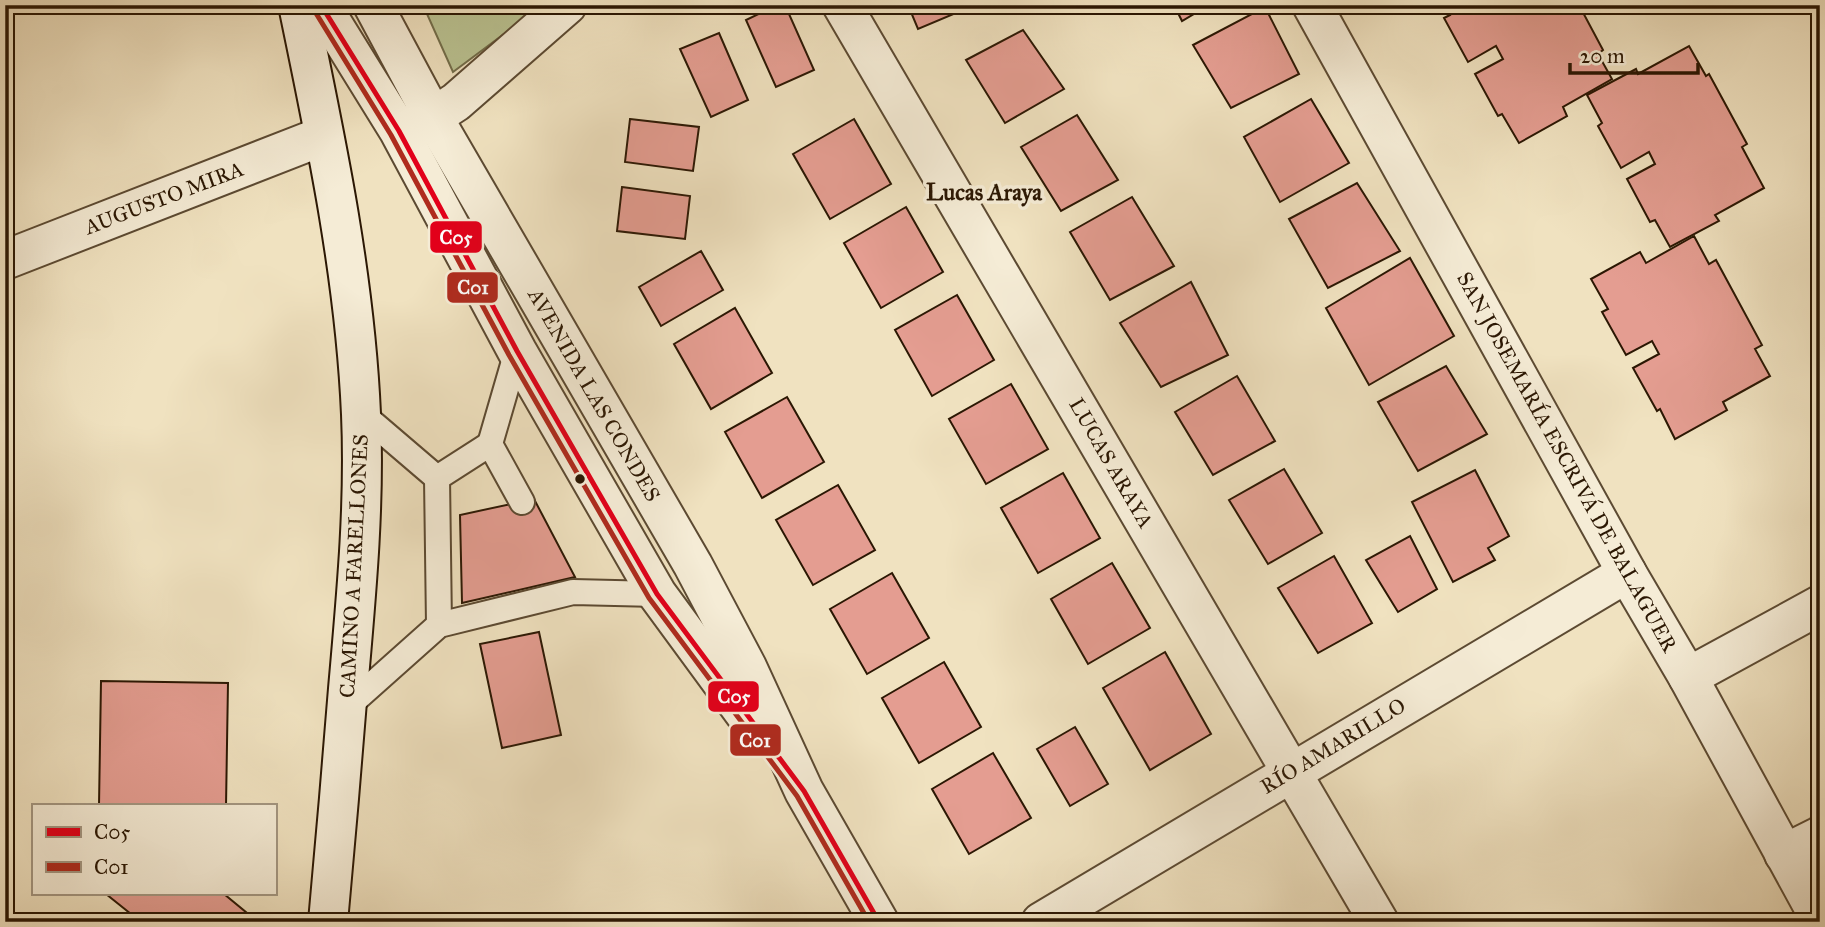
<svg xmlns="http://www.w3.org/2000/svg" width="1825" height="927" font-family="'IM FELL Great Primer',serif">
<rect width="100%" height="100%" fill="#f0e2c0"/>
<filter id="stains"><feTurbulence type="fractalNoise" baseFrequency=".00286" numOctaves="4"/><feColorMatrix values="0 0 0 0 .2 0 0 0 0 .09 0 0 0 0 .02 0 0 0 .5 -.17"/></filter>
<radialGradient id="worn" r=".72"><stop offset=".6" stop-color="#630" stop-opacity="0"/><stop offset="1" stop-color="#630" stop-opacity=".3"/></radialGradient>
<polygon fill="#bac392" stroke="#726d4a" stroke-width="2" points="423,5 543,5 453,72"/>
<g fill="#e49d91" stroke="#2b1703" stroke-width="2">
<polygon points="777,5 785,5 814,70 776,87 746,20"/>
<polygon points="908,5 953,5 956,13 918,29"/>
<polygon points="1174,5 1209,5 1182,21"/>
<polygon points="1444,5 1579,5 1603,50 1598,54 1612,79 1563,107 1567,116 1519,143 1502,114 1498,116 1475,74 1503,59 1496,46 1468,62 1444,18 1450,15"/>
<polygon points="1265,7 1299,74 1231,108 1193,45"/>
<polygon points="1023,30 1064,89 1005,123 966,60"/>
<polygon points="719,33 748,100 711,117 680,49"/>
<polygon points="1689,46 1706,76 1709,74 1747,144 1742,147 1764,188 1715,215 1719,221 1670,247 1655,220 1650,222 1627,179 1655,164 1649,152 1621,168 1598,126 1602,123 1587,95 1636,69 1638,74"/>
<polygon points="1311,99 1349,163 1280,202 1244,137"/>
<polygon points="1077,115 1118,180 1061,211 1021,147"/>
<polygon points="630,119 699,127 693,171 625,162"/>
<polygon points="854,119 891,184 830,219 793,154"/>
<polygon points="1357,183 1400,251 1328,288 1289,219"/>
<polygon points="622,187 690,196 685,239 617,231"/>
<polygon points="1132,197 1174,266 1110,300 1070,232"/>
<polygon points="906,207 943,272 881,308 844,243"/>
<polygon points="1694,236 1709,264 1716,260 1762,345 1755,349 1770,376 1723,402 1727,410 1675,439 1660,409 1657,411 1633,368 1659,354 1652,341 1626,355 1602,312 1608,309 1591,279 1640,252 1646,263"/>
<polygon points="701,251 723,290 661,326 639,287"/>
<polygon points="1410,258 1454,336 1369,385 1326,308"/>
<polygon points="1191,282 1228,355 1161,387 1120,323"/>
<polygon points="957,295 994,360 932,396 895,330"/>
<polygon points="735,308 772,373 711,409 674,344"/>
<polygon points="1446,366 1487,434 1418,471 1378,402"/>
<polygon points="1237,376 1275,441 1213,475 1175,412"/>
<polygon points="1011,384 1048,449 986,484 949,419"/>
<polygon points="787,397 824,462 762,498 725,432"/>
<polygon points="1284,469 1322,533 1268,564 1229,500"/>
<polygon points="1475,470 1509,536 1488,548 1495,560 1453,582 1412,502"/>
<polygon points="1063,473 1100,538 1038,573 1001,508"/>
<polygon points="838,485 875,550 813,585 776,520"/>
<polygon points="534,499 575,577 462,603 460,515"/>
<polygon points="1410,536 1437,589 1398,612 1366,560"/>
<polygon points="1334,556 1372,623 1318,653 1278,588"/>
<polygon points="1112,563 1150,628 1088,664 1051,599"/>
<polygon points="892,573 929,638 867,674 830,609"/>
<polygon points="539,632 561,735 502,748 480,644"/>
<polygon points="1165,652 1211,734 1150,770 1103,688"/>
<polygon points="944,662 981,727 919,763 882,698"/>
<polygon points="101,681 228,683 226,806 99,806"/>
<polygon points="1075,727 1108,784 1070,806 1037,749"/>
<polygon points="993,753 1031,818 969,854 932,789"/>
<polygon points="106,894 224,894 247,913 240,922 141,922"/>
</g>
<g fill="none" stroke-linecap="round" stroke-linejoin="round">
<defs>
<g id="service">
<polyline points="361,413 437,478"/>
<polyline points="490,444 517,351"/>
<polyline points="439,625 437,478 490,444 522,502"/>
<polyline points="347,707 439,625 573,592 657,594"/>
</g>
<g id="minor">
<polyline points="842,5 1379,922"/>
<polyline points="402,129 433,117 456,102 567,5"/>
<polyline points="5,260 323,136"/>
<polyline points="1688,677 1820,605"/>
<polyline points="1784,854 1820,836"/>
<polyline points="1041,922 1627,573"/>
</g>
<g id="tertiary">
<polyline points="321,5 399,131 517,351 657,594 762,737"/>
<polyline points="373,5 433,117 693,565 747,667 804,791 879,922"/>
<polyline points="1312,5 1627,573 1688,677 1820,919"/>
</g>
<path id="secondary" d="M298,5C326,140 355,276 361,414C365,506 356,598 348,689C342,767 335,844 328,922"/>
</defs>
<use href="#service" stroke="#5c4a32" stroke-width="28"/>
<use href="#minor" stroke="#5c4a32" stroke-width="42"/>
<use href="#tertiary" stroke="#5c4a32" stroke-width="42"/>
<use href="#secondary" stroke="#2b1703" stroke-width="42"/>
<use href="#service" stroke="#f5ecd6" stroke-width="24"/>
<use href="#minor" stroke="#f5ecd6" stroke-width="38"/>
<use href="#tertiary" stroke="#f5ecd6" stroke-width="38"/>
<use href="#secondary" stroke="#f5ecd6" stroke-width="38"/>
<defs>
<polyline id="bus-1" points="321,5 399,131 517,351 657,594 804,791 879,922"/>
<polyline id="bus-2" points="314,10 391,135 509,355 649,598 797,796 869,922"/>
</defs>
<use href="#bus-1" stroke="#f5ecd6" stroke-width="10"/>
<use href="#bus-2" stroke="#f5ecd6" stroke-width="10"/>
<use href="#bus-1" stroke="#e2001a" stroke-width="5"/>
<use href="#bus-2" stroke="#af2b1e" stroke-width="5"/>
</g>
<circle fill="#2b1703" stroke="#f5ecd6" stroke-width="2.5" cx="580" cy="479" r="6"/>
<g text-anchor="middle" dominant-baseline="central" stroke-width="7" stroke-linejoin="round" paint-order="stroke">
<g font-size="21" fill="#2b1703" stroke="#f5ecd6">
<text transform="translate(164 198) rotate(-21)">AUGUSTO MIRA</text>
<text transform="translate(594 395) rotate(60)">AVENIDA LAS CONDES</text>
<text transform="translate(1567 462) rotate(61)">SAN JOSEMARÍA ESCRIVÁ DE BALAGUER</text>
<text transform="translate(1111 463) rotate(60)">LUCAS ARAYA</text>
<text transform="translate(354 566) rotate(-87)">CAMINO A FARELLONES</text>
<text transform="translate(1333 746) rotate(-31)">RÍO AMARILLO</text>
</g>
<g font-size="23" font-weight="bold" fill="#2b1703" stroke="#f5ecd6">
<text x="984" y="192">Lucas Araya</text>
</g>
</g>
<g stroke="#f5ecd6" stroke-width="2.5">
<rect x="429" y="220" width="54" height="34" rx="7" fill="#e2001a"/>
<rect x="446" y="271" width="53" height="33" rx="7" fill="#af2b1e"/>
<rect x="707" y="680" width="53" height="33" rx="7" fill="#e2001a"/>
<rect x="729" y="723" width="53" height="34" rx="7" fill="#af2b1e"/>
</g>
<g font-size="19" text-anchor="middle" font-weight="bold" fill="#fff">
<text x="456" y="244">C05</text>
<text x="473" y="294">C01</text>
<text x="734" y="703">C05</text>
<text x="755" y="747">C01</text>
</g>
<rect width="1825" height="927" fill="none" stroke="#f0e2c0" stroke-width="28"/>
<rect x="7" y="7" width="1811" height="913" fill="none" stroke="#2b1703" stroke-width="3.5"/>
<rect x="14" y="14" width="1797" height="899" fill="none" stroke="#2b1703" stroke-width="2"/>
<rect x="32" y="804" width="245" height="91" fill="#f5ecd6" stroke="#a49782" stroke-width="2"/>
<rect x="46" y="827" width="35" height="10" fill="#e2001a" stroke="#a49782" stroke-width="2"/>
<text x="94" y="839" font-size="21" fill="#2b1703">C05</text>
<rect x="46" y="862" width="35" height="10" fill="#af2b1e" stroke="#a49782" stroke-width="2"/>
<text x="94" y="874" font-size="21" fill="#2b1703">C01</text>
<path d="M1570 63v10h128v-10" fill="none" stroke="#2b1703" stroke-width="3.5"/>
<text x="1580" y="63" font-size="21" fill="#2b1703" stroke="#f5ecd6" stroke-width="5" paint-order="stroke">20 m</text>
<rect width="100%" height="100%" filter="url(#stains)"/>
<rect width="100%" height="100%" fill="url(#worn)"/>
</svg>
